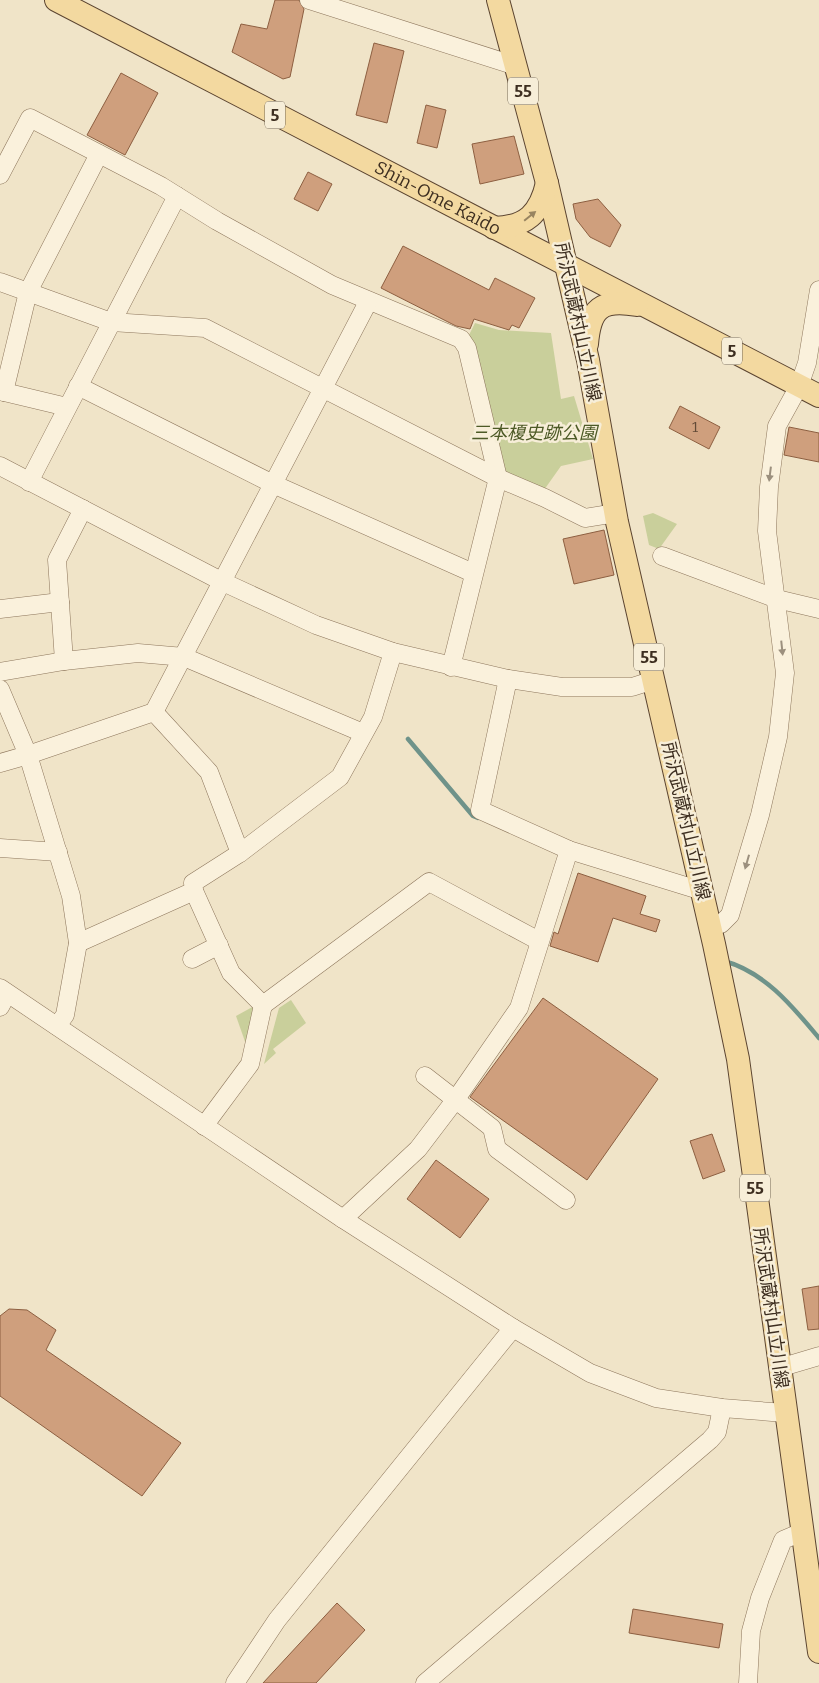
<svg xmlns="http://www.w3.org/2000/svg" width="819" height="1683" font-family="Bitter,'Noto Sans JP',serif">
<rect width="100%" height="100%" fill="#f0e4c8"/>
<g fill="#c9cf9b">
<polygon points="475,323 499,330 551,333 561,399 574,396 593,459 561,466 544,490 502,475 469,335"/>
<polygon points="653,513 677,524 659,549 649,545 643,516"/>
<polygon points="291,1000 306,1023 273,1049 276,1053 264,1064 279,1008"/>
<polygon points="256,1005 248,1050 236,1016"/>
</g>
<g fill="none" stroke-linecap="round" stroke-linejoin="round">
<g stroke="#6f938a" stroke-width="4.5">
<polyline points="408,739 473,816 478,818"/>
<path d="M724,961C765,972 793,1007 819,1038"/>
</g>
</g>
<g fill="#cf9f7d" stroke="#8d5f41">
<polygon points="275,0 299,0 304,9 290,77 283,79 232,52 241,24 267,29"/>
<polygon points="374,43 404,51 387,123 356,115"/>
<polygon points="121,73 158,93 125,155 87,135"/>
<polygon points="426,105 446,110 437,148 417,143"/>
<polygon points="514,136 524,174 480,184 472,144"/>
<polygon points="308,172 332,184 318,211 294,199"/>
<polygon points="598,199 621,225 610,247 590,237 576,219 573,204"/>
<polygon points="403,246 489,290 495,278 535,298 519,328 512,325 509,330 474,319 470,329 456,326 381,288"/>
<polygon points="680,406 720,427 709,449 669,428"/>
<polygon points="789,427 819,433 819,462 784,455"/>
<polygon points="604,530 614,575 574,584 563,539"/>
<polygon points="578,873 646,896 640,914 660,920 656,932 613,918 598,962 550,946 554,932 558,934"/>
<polygon points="543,998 658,1079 587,1180 470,1097"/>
<polygon points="712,1134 725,1171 703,1179 690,1141"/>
<polygon points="436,1160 489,1199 460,1238 407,1199"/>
<polygon points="819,1286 819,1329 808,1330 802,1289"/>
<polygon points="9,1309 27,1310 56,1330 46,1350 181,1443 142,1496 0,1396 0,1316"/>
<polygon points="337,1603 365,1630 316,1683 263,1683"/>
<polygon points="633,1609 723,1624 719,1648 629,1633"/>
</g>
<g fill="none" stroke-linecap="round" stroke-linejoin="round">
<defs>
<g id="minor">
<polyline points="309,0 516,66"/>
<polyline points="0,175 30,118 161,186 217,221 332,285 461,339 467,348 498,478 451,667"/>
<polyline points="0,282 111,322 205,328 498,478 545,498 585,518 616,513"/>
<polyline points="78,386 273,484 473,573"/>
<polyline points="0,391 67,407"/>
<polyline points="4,392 28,292 99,154"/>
<polyline points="0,466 223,582 316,625 393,652 508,679 562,687 632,687 654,680"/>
<polyline points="29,482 177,196"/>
<polyline points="662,556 777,599 819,609"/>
<polyline points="0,609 60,602"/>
<polyline points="64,661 57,560 83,509"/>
<polyline points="0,672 64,661 138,653 184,657 363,733"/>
<polyline points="508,679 480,810 569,850 702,891"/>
<polyline points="0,689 28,755 71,896 78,943 65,1015 57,1026"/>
<polyline points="154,712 209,772 240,853"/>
<polyline points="0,763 28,755 154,712 368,302"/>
<polyline points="0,848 58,852"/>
<polyline points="194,891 231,973 263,1005"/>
<polyline points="710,926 721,924 730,915 760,815 778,737 785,673 767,531 769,487 777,426 799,386 807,363 819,290"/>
<polyline points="78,943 194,891 193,883 240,853 340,777 373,717 393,652"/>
<polyline points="192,959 219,945"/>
<polyline points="0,988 343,1219 513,1328 590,1373 656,1398 722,1408 785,1413"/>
<polyline points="0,1007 7,994"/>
<polyline points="425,1076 492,1128 497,1149 566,1200"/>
<polyline points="204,1126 250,1064 263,1005 429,882 539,941"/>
<polyline points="343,1219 418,1149 456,1099 519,1008 569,850"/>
<polyline points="779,1368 819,1356"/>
<polyline points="235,1683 277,1620 513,1328"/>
<polyline points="425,1683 710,1440 717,1432 722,1408"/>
<polyline points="748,1683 751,1631 760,1598 783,1540 802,1532"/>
</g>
<g id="major">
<path id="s1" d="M56,0L819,396"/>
<polyline points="498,0 547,183 588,360 617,522 714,944 738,1059 819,1652"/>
<path d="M494,228C526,227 540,214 547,183"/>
<path d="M587,344C590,308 601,299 637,305"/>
</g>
</defs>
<use href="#minor" stroke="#8d765c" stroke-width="19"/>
<use href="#major" stroke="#5b4430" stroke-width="24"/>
<use href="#minor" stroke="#faf1dc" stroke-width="18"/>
<use href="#major" stroke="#f3d9a0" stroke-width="22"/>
</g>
<defs><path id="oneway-solid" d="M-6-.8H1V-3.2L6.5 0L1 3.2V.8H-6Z" transform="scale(1.25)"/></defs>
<use fill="#988460" href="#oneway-solid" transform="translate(530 216) rotate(-39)"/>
<g fill="#9c907e">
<use href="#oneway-solid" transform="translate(770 474) rotate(97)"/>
<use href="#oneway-solid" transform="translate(782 648) rotate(84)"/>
<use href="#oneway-solid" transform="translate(747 862) rotate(106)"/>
</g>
<g text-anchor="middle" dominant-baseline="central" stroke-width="5" stroke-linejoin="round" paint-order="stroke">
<g font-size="15" fill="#624a37">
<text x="695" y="427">1</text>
</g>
<g fill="#f7eed8" stroke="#756857" stroke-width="1">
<rect x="508" y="77.5" width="30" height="27" rx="4"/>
<rect x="265" y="101.5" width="20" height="27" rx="4"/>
<rect x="722" y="337.5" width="20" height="27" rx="4"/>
<rect x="634" y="643.5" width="30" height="27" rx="4"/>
<rect x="740" y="1174.5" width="30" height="27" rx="4"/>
</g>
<g font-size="16" font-weight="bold" fill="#3d2e20">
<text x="523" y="91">55</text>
<text x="275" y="115">5</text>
<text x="732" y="351">5</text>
<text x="649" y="657">55</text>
<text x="755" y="1188">55</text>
</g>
<g font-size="18" fill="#3d2e20" stroke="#f7eed8">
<text stroke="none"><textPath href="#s1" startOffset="430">Shin-Ome Kaido</textPath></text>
<text transform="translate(578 322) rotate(78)">所沢武蔵村山立川線</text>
<text transform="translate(686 821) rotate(77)">所沢武蔵村山立川線</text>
<text transform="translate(771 1308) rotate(82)">所沢武蔵村山立川線</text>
</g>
<g font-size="18" font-style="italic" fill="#4d5a26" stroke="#f7eed8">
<text x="534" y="433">三本榎史跡公園</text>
</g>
</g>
</svg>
